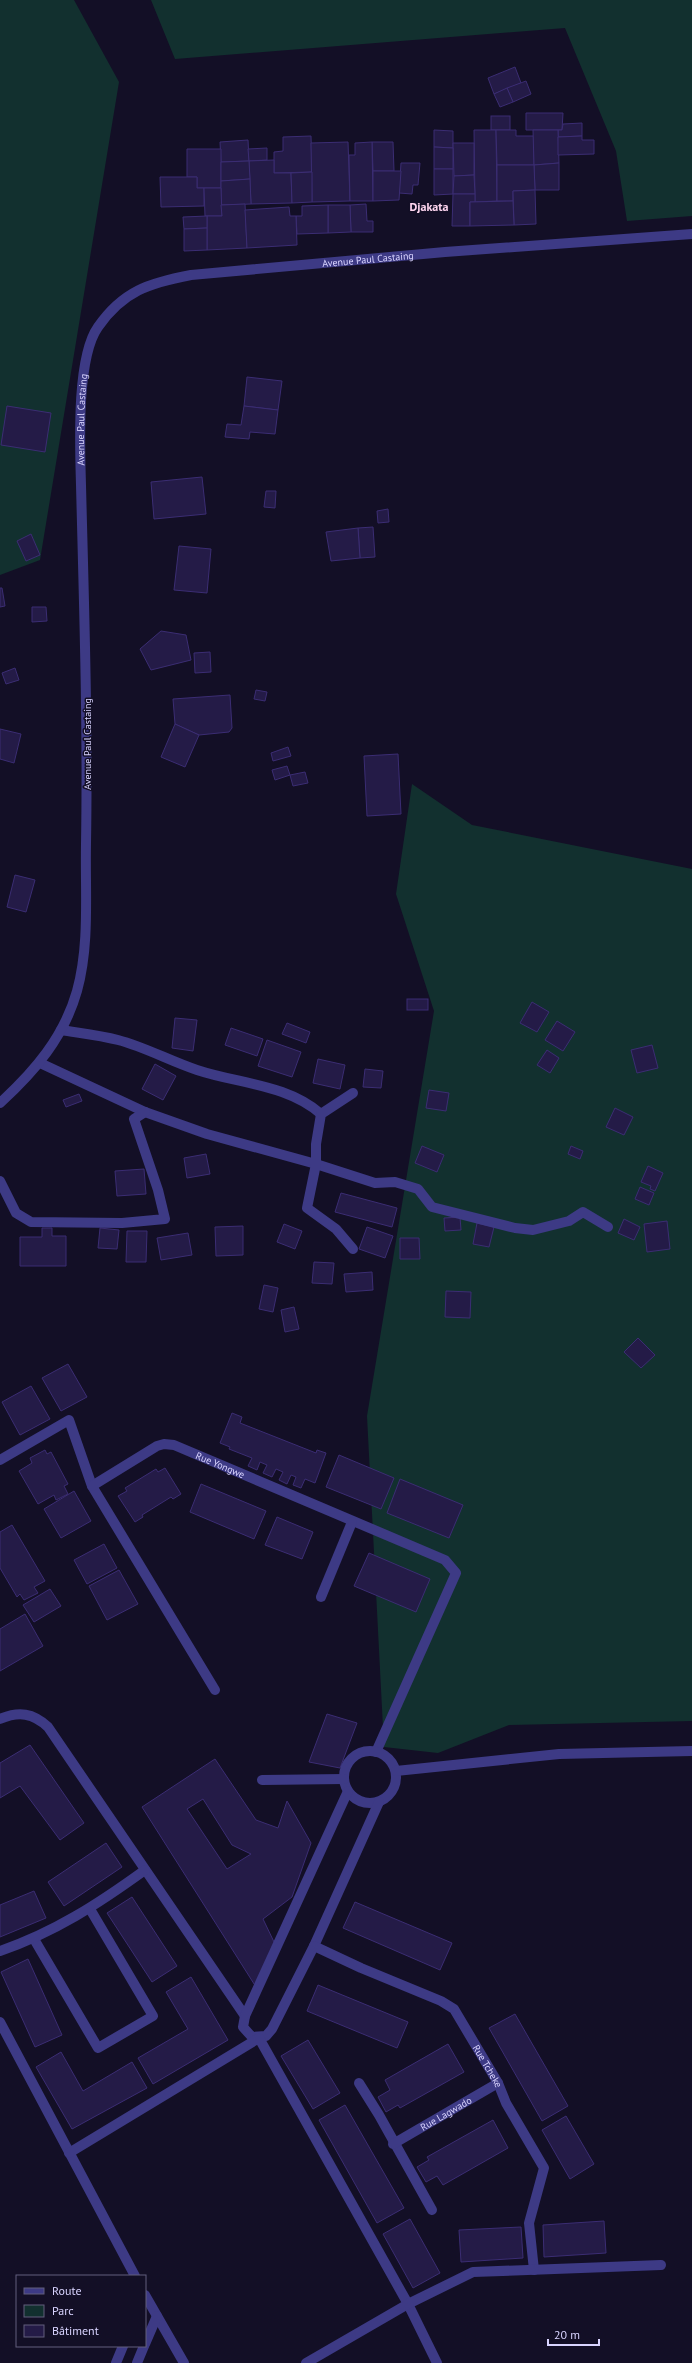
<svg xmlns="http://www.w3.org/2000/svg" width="692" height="2363" font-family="'PT Sans',sans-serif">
<rect width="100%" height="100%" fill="#130f26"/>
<g fill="#12302f">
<polygon points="0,0 74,0 119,82 40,560 0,575"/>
<polygon points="151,0 692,0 692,216 627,221 616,151 565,28 175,59"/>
<polygon points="412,784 472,825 692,869 692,1721 509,1725 438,1753 384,1747 367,1416 434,1011 396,894"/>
</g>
<g fill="#241b47" stroke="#3b2d73" fill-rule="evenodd">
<polygon points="515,67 521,83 494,94 488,78"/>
<polygon points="526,81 531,94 513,102 507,88"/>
<polygon points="507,88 513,102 500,107 494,94"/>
<polygon points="526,113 563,113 562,130 526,130"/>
<rect x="491" y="116" width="19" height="14"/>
<polygon points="582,123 582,136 558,137 558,130 562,130 563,124"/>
<polygon points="434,130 453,131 453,148 434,147"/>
<polygon points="474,130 496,130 497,201 475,202"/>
<polygon points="496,130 516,130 516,136 534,136 534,165 497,165"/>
<polygon points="533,130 558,130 559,163 534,165"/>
<polygon points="311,136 312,172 274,173 274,152 283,151 283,137"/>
<polygon points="582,136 582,140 594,140 594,154 558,155 558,137"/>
<polygon points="248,140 249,161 221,162 220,142"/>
<polygon points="348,142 350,201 312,202 311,143"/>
<polygon points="372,142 393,142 394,171 373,171"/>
<polygon points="372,142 373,201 350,201 349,155 355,155 355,143"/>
<polygon points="453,143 474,143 474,175 454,176"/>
<polygon points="434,147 453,148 453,169 434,169"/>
<polygon points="267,148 267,160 249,161 248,149"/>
<polygon points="187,149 221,149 221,188 197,188 197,177 187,177"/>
<polygon points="274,160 274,173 291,173 292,203 251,204 249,161"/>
<polygon points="249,161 250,179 221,181 221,162"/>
<polygon points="401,163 420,163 418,185 413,185 412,194 399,193"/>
<polygon points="559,163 559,190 535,190 534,165"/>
<polygon points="497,165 534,165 535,190 513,191 513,201 497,201"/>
<polygon points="434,169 453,169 453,194 434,195"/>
<polygon points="373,171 401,171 399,200 373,201"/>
<polygon points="312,172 312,202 292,203 291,173"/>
<polygon points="474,175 475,194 453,194 454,176"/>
<polygon points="160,177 197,177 197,188 204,188 204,206 161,207"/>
<polygon points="250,179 251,204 221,205 221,181"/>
<polygon points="204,188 221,188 222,216 205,216"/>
<polygon points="535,190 536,224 514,225 513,191"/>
<polygon points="453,194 475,194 475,202 470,202 470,226 452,226"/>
<polygon points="513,201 514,225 470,226 470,202"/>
<polygon points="245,204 247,248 207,250 207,216 222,216 221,205"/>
<polygon points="366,204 367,221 373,221 373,232 351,232 350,205"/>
<polygon points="328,205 350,205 351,232 328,233"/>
<polygon points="328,205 328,233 297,234 296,216 302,216 302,206"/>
<polygon points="289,207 290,216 296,216 297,245 247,248 245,210"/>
<polygon points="207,216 207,228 184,229 183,217"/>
<polygon points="207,228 207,250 184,251 184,229"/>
<polygon points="247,377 282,381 278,410 244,406"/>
<polygon points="7,406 51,413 45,452 1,445"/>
<polygon points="244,406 278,410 275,434 250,432 249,439 225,437 227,424 241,425"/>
<polygon points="202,477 206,514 154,519 151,482"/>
<polygon points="266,491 276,491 275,508 264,507"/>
<polygon points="388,509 389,522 378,523 377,511"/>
<polygon points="373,527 375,557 360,558 358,528"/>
<polygon points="358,528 360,558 331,561 326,532"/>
<polygon points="31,534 40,555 26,561 17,541"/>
<polygon points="179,546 211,549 207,593 174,590"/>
<polygon points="0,588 2,588 5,606 0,607"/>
<polygon points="32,607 46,607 47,621 32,622"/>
<polygon points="161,631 186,635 191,660 151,670 140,649"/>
<polygon points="210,652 211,672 195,673 194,653"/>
<polygon points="15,668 19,680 6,684 2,673"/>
<polygon points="256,690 267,692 265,701 254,699"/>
<polygon points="230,695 232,728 229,732 199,735 175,724 173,699"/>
<polygon points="175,724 199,735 185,767 161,757"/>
<polygon points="0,729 21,734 14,763 0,759"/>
<polygon points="288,747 291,756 273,761 271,753"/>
<polygon points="398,754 401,814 367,816 364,756"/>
<polygon points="287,766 290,775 275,780 272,770"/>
<polygon points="305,772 308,783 293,786 290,775"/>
<polygon points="15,875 35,880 26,912 7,907"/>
<rect x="407" y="999" width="21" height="11"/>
<polygon points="532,1002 549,1012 537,1032 520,1023"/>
<polygon points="175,1018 197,1020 193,1051 172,1048"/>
<polygon points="557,1021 575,1032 563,1051 545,1040"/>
<polygon points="287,1023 310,1032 306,1043 282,1034"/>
<polygon points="231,1028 263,1039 257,1056 225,1045"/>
<polygon points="267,1040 301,1052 292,1077 258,1066"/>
<polygon points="652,1045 658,1068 637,1073 631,1050"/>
<polygon points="547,1050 559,1058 550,1073 537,1065"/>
<polygon points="318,1059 345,1065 340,1089 313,1083"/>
<polygon points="155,1064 176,1076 163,1100 142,1089"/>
<polygon points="365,1069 383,1071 381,1088 363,1087"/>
<polygon points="429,1090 449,1093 446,1111 426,1108"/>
<polygon points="79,1094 82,1101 66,1107 63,1100"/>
<polygon points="615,1108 633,1117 624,1135 606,1127"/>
<polygon points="422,1146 444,1155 437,1172 415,1163"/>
<polygon points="571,1146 583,1151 580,1159 568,1154"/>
<polygon points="206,1154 210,1174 187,1178 184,1158"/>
<polygon points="648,1166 663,1173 655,1191 650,1189 651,1186 641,1182"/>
<polygon points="144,1169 146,1194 117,1196 115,1171"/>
<polygon points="640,1187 654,1193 649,1205 635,1199"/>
<polygon points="341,1193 397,1208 392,1227 335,1212"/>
<polygon points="460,1217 461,1230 445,1231 444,1218"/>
<polygon points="624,1219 640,1227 634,1240 618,1233"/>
<polygon points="667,1221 670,1249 647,1252 644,1224"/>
<polygon points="477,1223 494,1227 489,1247 473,1244"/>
<polygon points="284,1224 302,1231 295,1249 277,1242"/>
<polygon points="243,1226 243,1255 216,1256 215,1227"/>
<polygon points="367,1227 393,1236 385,1258 359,1249"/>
<polygon points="42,1228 52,1228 52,1236 66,1236 66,1266 20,1266 20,1237 42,1237"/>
<polygon points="100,1228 119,1230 117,1249 98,1248"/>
<polygon points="127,1231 147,1231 146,1262 126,1262"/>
<polygon points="188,1233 192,1255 161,1260 157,1238"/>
<polygon points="400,1238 419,1238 420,1259 400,1259"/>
<polygon points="314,1262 334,1263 332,1284 312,1283"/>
<polygon points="372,1272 373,1290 346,1292 344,1274"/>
<polygon points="264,1285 278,1288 273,1312 259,1309"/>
<polygon points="446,1291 471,1292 470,1318 445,1317"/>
<polygon points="294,1307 299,1329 285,1332 281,1310"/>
<polygon points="638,1338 655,1355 641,1368 624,1352"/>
<polygon points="68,1364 87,1397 61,1411 42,1378"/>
<polygon points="31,1386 50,1419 20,1435 2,1402"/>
<polygon points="232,1413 242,1417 240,1423 316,1453 317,1450 326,1453 315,1483 305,1479 301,1488 293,1485 296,1477 291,1475 287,1484 279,1480 283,1472 276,1469 272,1477 263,1473 267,1465 260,1462 257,1470 248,1466 252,1458 229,1449 230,1447 220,1443"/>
<polygon points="45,1450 47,1454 51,1452 68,1484 64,1486 68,1494 56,1500 54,1495 38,1504 19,1471 32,1463 30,1458"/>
<polygon points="339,1455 394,1478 381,1509 326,1487"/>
<polygon points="165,1468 181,1494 173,1499 171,1497 142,1515 143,1517 135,1522 118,1496 127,1491 125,1488 156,1469 158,1472"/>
<polygon points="400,1479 463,1505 449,1538 387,1513"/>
<polygon points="201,1484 266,1511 254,1539 190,1512"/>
<polygon points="74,1491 91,1521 61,1538 44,1509"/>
<polygon points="277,1517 313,1532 302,1559 265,1545"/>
<polygon points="12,1525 45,1581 34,1587 38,1593 24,1600 20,1594 17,1597 0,1568 0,1532"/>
<polygon points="104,1544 117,1568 87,1584 74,1560"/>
<polygon points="369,1553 430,1579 416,1612 354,1586"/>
<polygon points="119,1570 138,1604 107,1620 89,1586"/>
<polygon points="50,1589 61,1606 34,1622 23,1605"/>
<polygon points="25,1614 43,1646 0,1671 0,1629"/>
<polygon points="327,1714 357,1723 340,1768 309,1762"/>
<polygon points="30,1745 84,1823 60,1840 20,1786 0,1798 0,1763"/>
<path d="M215,1759L256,1820L278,1828L287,1801L311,1843L292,1897L263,1919L275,1944L256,1987L142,1807ZM203,1799L232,1845L251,1854L227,1869L187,1809Z"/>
<polygon points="106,1843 122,1867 64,1906 48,1882"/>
<polygon points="34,1891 46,1918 0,1937 0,1905"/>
<polygon points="132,1897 177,1966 152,1982 107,1913"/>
<polygon points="355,1902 452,1943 440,1970 343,1928"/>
<polygon points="28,1959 62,2035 35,2047 1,1972"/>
<polygon points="191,1977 228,2040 153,2084 138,2058 188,2029 166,1992"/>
<polygon points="318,1985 408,2022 397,2048 307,2011"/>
<polygon points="515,2014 568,2106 542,2121 489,2028"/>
<polygon points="308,2040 340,2093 313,2109 281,2056"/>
<polygon points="448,2044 464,2072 400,2108 398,2105 386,2112 378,2097 390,2090 385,2080"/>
<polygon points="61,2052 83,2091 132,2062 147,2088 72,2129 36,2067"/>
<polygon points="345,2105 404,2208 377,2223 319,2120"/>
<polygon points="566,2116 594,2164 570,2179 542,2130"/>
<polygon points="493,2120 508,2148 443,2185 437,2176 426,2182 417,2167 429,2160 427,2157"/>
<polygon points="410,2219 440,2273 413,2288 383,2234"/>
<polygon points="604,2221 606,2253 544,2257 543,2225"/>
<polygon points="521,2227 523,2258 461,2262 459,2230"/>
</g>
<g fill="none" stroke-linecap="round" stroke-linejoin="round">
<g stroke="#3d3a85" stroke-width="10">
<path d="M61,1030C79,1033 99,1035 118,1040C145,1047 170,1061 197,1070C239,1084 287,1084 321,1114"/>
<polyline points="40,1063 145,1112 207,1134 316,1164 375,1183 395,1182 418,1189 432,1207 515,1228 533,1230 569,1221 583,1212 608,1227"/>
<polyline points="353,1093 321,1114 316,1144 316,1164 307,1208 336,1229 353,1249"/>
<path id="s1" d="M0,1103C35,1071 64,1037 77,991C90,944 85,892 86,844C88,724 84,605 81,485C80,447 76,358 98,327C123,291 149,283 191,275L445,252L692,234"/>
<polyline points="0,1181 16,1213 31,1222 122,1223 165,1219 158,1190 134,1119 145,1112"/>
<polyline points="0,1460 69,1420 92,1486 215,1690"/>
<path id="s2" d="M92,1486L157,1446L164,1444L174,1445L445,1560L456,1573L376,1752"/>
<polyline points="321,1597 352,1522"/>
<path d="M0,1719C19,1711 33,1713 48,1727L245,2016"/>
<circle cx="370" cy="1777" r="26"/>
<polyline points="396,1771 559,1754 692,1751"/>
<polyline points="262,1780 344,1779"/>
<polyline points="348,1791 245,2016 243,2027 252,2037 266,2036 272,2029 314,1946 379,1802"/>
<polyline points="34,1939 98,2048 153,2016 90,1909"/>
<path id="s3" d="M314,1946L361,1968L441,2001L454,2009L498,2083L506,2103L544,2168L529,2223L534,2270"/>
<path d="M0,1951C55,1932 98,1904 145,1870"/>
<polyline points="0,2022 135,2276"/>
<polyline points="359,2083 379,2115 432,2210"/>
<path id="s4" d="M393,2144L498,2083"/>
<polyline points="69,2153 259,2038 408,2304 437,2363"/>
<polyline points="145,2295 184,2363"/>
<polyline points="145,2344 157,2316"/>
<polyline points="116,2363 123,2346"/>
<polyline points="137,2363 144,2346"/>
<polyline points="306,2363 408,2304 473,2272 661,2265"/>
</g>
</g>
<g text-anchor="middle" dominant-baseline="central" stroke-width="3" stroke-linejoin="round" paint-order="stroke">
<g font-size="10" fill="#d9d4ff" stroke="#130f26">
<text stroke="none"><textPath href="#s1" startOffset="1093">Avenue Paul Castaing</textPath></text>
<text stroke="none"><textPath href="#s1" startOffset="710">Avenue Paul Castaing</textPath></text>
<text transform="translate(87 744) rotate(-90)">Avenue Paul Castaing</text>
<text stroke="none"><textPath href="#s2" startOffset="144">Rue Yongwe</textPath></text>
<text stroke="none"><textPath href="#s3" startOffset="220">Rue Tcheke</textPath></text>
<text stroke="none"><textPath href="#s4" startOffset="61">Rue Lagwado</textPath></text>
</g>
<g font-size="12" font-weight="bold" fill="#ffd6f0" stroke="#130f26">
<text x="429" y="206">Djakata</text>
</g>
</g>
<rect x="16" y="2275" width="130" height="72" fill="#130f26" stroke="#625e7d"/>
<rect x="24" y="2288" width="20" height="6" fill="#3d3a85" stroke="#625e7d"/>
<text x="52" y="2295" font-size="12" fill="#d9d4ff">Route</text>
<rect x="24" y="2305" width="20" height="12" fill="#12302f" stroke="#625e7d"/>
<text x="52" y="2315" font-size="12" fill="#d9d4ff">Parc</text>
<rect x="24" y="2325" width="20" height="12" fill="#241b47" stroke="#625e7d"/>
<text x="52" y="2335" font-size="12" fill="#d9d4ff">Bâtiment</text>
<path d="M548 2339v6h51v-6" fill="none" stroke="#d9d4ff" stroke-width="2"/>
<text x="554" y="2339" font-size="12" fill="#d9d4ff" stroke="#130f26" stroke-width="3" paint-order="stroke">20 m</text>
</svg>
